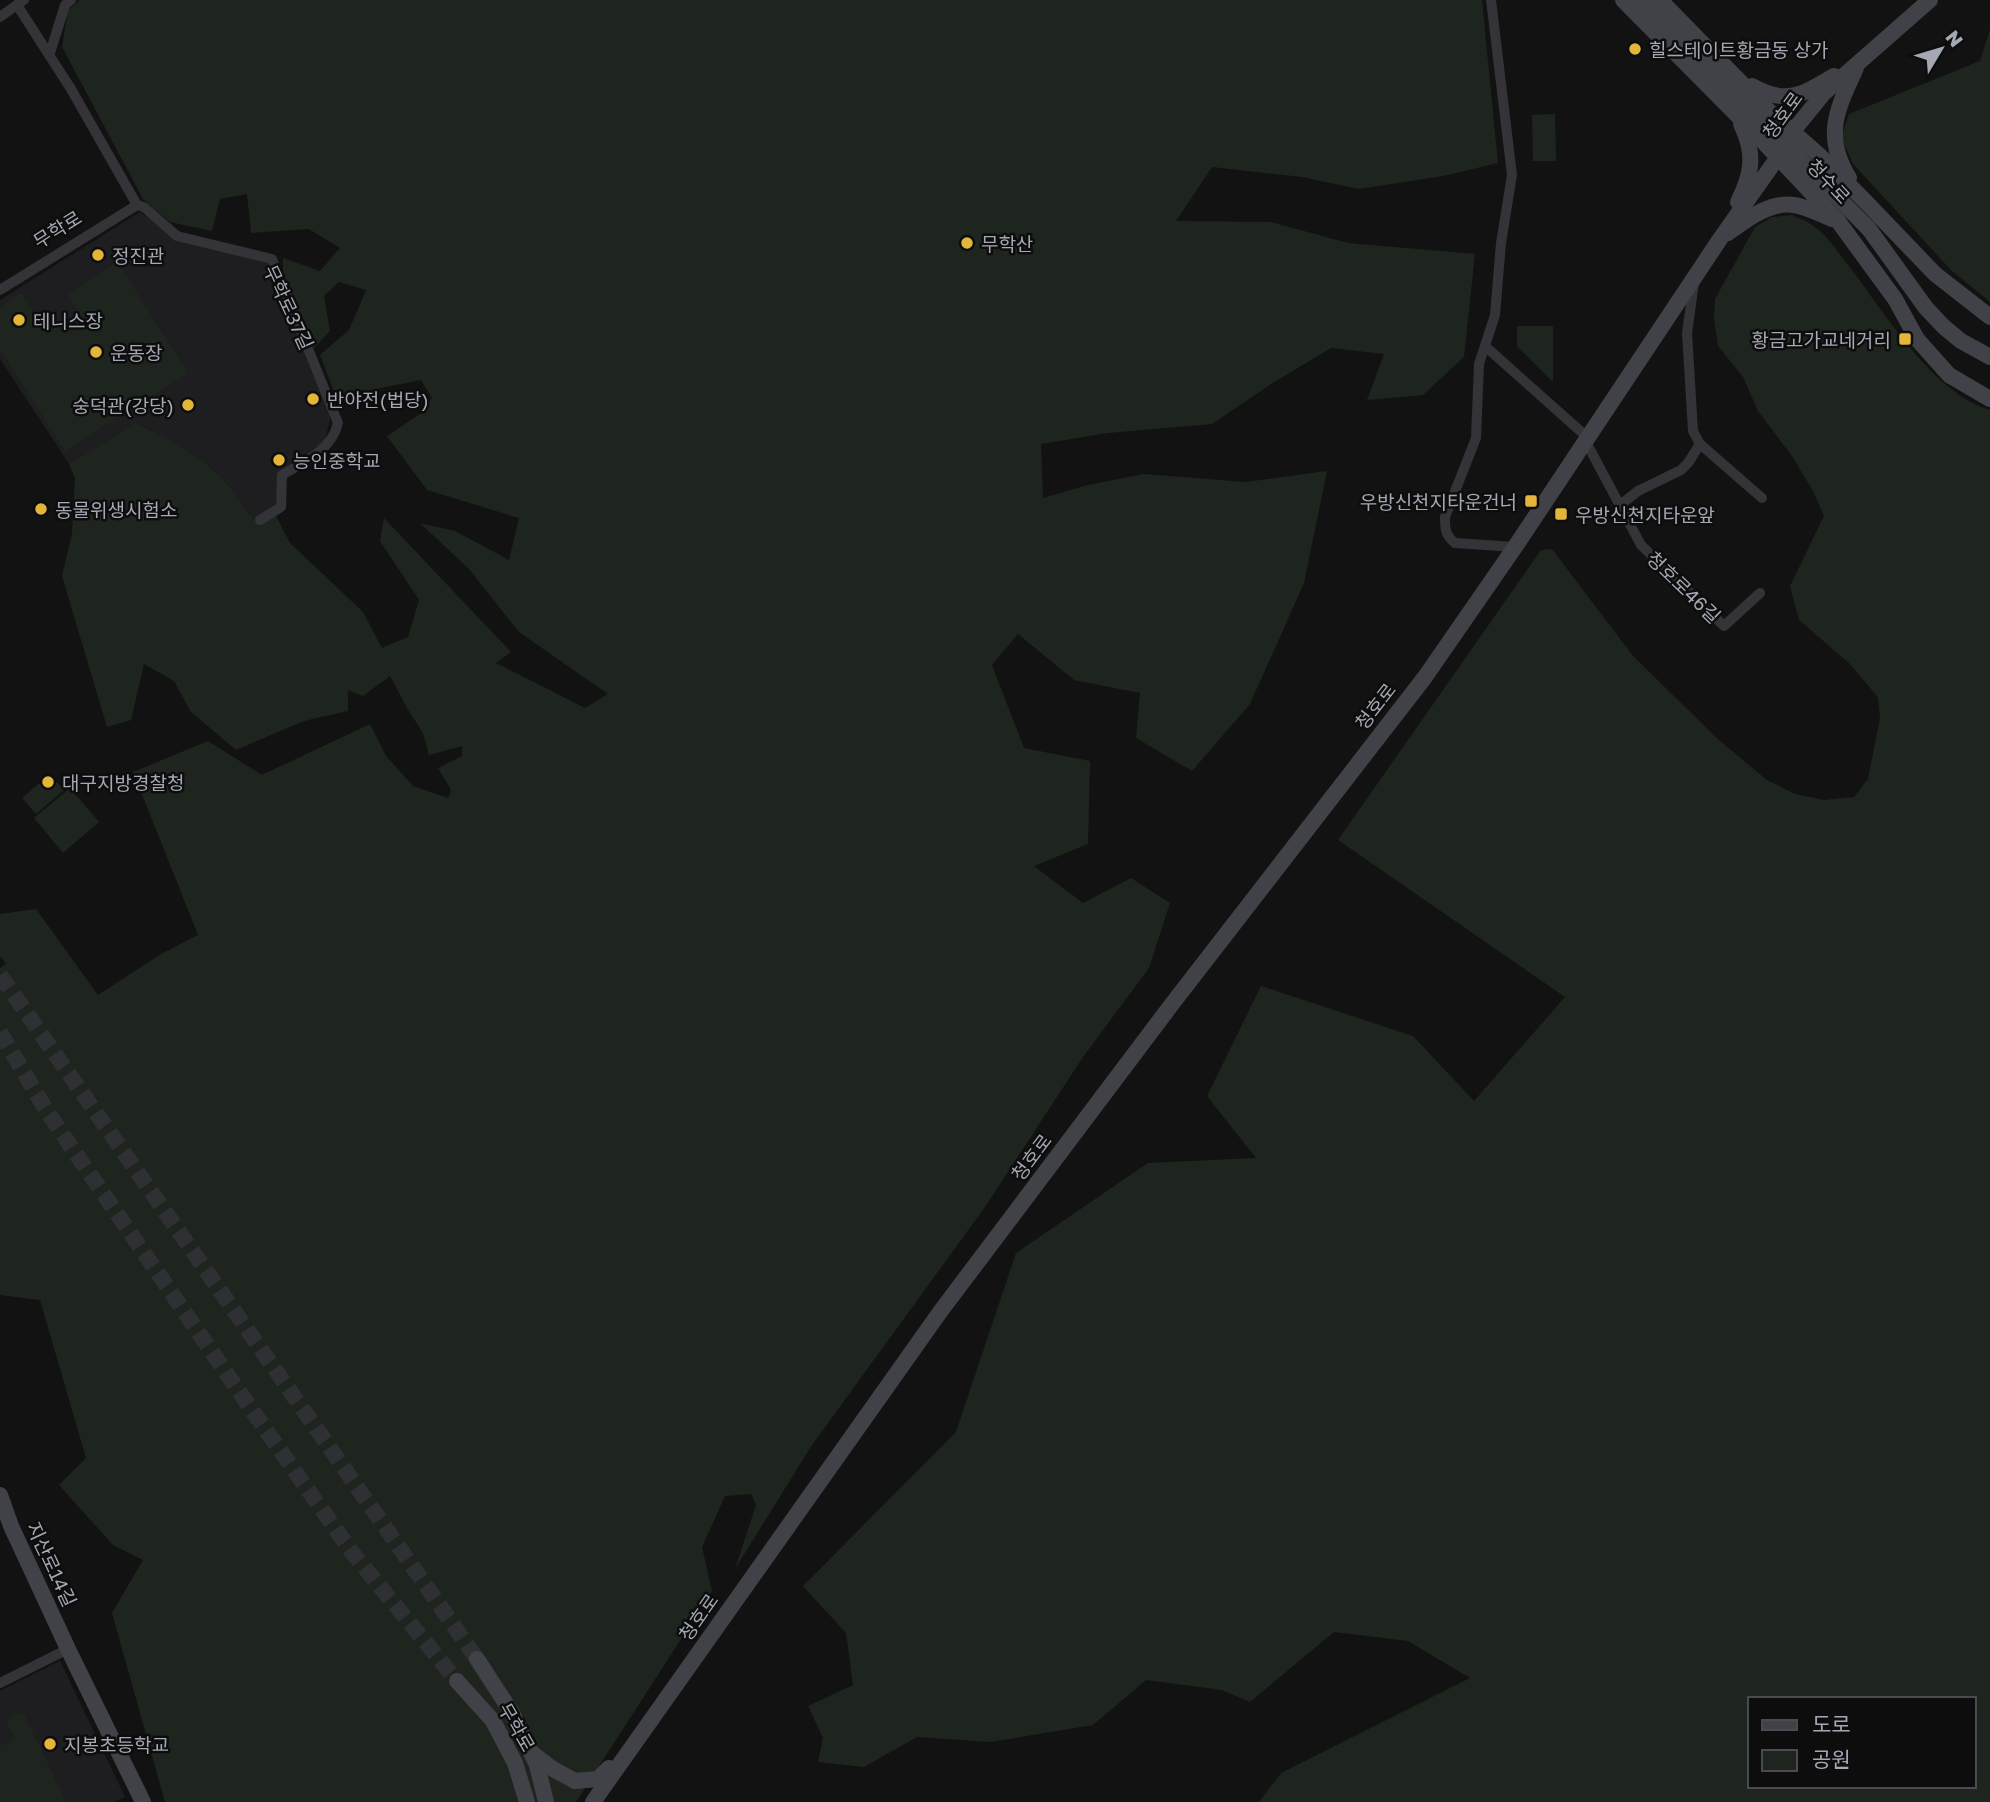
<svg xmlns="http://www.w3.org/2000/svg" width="1990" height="1802" font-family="'Golos Text','Noto Sans KR',sans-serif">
<rect width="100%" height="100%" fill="#121213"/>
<g fill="#1e1e20">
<polygon points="140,212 173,234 271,264 331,415 324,445 281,473 275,507 254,520 226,482 214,470 150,429 136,425 69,464 0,359 0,300"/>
<polygon points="60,1661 125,1797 114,1802 0,1802 0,1691"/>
</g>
<g fill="#1e251f" fill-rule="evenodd">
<path d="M80,0H1482L1498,163L1443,176L1359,189L1302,177L1212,167L1176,221L1271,222L1348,243L1475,254L1464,357L1423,395L1367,400L1384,354L1331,348L1271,384L1212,424L1108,433L1041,444L1043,498L1088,485L1144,474L1245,482L1327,471L1304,583L1250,704L1192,771L1136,738L1140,693L1074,680L1018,634L992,665L1024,748L1090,761L1088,844L1034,866L1083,903L1131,878L1170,903L1149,968L1083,1057L985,1207L812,1445L735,1569L756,1505L751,1494L725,1496L702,1547L712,1591L576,1802H165L112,1613L143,1560L113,1545L59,1485L86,1458L40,1300L0,1295V968L6,964L0,956V914L36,909L98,995L161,954L198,935L133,772L208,741L262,775L370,724L386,756L413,786L448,798L451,790L438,768L462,756V746L429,755L423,733L407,708L390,676L363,696L348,690V711L304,721L236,750L191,712L174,681L144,664L131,720L107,727L62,576L72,534L75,478L69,464L136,424C161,432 206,461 224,480C235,492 244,507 254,520L273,510L290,543L363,612L382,648L408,637L419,600L380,541L384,518L511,652L496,663L585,708L608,694L519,632L469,569L420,523L455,531L509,560L519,518L427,490L387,436L420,414L432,398L421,380L336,397L320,355L349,330L366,290L339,282L324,296L330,331L314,348L283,280V258L320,271L340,248L309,229L251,233L247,194L220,199L212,231L170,222L143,199L62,47L68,10Z"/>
<polygon points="1990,29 1990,302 1951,270 1853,164 1841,137 1849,114 1980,61"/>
<polygon points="1555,114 1556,161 1533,161 1532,115"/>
<path d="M1792,215C1800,219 1810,222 1816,228C1829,237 1838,253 1848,265C1883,310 1933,394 1990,410V1802H1259L1281,1773L1470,1678L1408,1641L1334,1632L1250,1702L1222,1690L1146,1680L1093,1725L991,1742L917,1737L864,1767L818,1762L823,1738L808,1706L853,1685L846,1633L803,1586L956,1432L1016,1253L1148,1163L1256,1158L1207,1096L1261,986L1413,1036L1474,1101L1565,997L1338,840L1541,550L1552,549L1633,656L1720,741L1767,780L1795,794L1824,800L1854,797L1868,779L1880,718L1878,697L1849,663L1799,620L1790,586L1824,516L1812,489L1792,456L1758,411L1743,377L1718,346L1714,318L1715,299L1755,227L1772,217ZM1750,1699H1974V1786H1750Z"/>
<polygon points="117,262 188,373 65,451 0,349 0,307 21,293 47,333 79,312 68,294"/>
<polygon points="1517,326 1553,326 1553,382 1517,346"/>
<polygon points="50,774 64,790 36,814 22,798"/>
<polygon points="70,788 99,822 63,853 34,818"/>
<polygon points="23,1712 66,1802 0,1802 0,1746 15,1739 6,1720"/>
</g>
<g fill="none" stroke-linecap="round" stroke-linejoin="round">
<g stroke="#2f3033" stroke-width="16" stroke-dasharray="16 8" stroke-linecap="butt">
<polyline points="0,975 477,1659"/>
<polyline points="0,1032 48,1113 249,1406 351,1551 457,1681"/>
</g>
<g stroke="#333338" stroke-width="10">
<path d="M1491,0L1512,175L1501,243L1495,315L1479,364L1476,438L1445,517C1445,529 1445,535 1455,543L1515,547"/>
<path d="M17,5L71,89L137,205L144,207L177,236L272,259L338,423C332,450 304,462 282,475L281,507L260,520"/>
<polyline points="0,17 24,0"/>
<polyline points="50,53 65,5 71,0"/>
<polyline points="1694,283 1687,333 1693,431 1700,444 1762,498"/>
<polyline points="0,290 137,205"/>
<polyline points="1486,347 1587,437"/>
<polyline points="1585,440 1641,545 1724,626 1760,593"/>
<polyline points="1620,505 1638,491 1681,470 1688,463 1700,444"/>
<polyline points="0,1683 68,1649"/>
</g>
<g stroke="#414247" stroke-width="16">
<polyline points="1623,0 1754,132 1838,221 1895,299 1917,339 1949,375 1990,399"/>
<polyline points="1642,0 1869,229 1926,308 1944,327 1961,341 1990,357"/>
<polyline points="1660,0 1769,111 1819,155 1862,198 1935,274 1990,317"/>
<path d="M1752,86C1787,106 1803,94 1834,76"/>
<path d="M1849,178C1823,136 1837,109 1856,68"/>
<path d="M1738,202C1753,172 1755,153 1741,124"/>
<path d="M1728,233C1746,220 1770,201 1794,205C1807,207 1820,214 1832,219"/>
<polyline points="0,1495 11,1526 68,1649 143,1802"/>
<polyline points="477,1659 512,1713 537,1765 546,1802"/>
<polyline points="457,1681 493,1721 515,1763 527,1802"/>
<polyline points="532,1753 553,1769 575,1781 598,1779 609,1768"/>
<polyline points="593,1802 940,1312 1172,1004 1425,677 1515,547 1720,239 1778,157 1793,131 1824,93 1930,0"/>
</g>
</g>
<g fill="#e3b539" stroke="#0d0d0e" stroke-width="2.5">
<circle cx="1635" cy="49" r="7"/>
<circle cx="967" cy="243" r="7"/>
<circle cx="98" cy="255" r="7"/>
<circle cx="19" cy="320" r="7"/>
<rect x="1898" y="332" width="14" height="14" rx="3.5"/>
<circle cx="96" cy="352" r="7"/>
<circle cx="313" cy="399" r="7"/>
<circle cx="188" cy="405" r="7"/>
<circle cx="279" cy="460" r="7"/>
<rect x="1524" y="494" width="14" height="14" rx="3.5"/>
<circle cx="41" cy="509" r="7"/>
<rect x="1554" y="507" width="14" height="14" rx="3.5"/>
<circle cx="48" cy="782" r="7"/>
<circle cx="50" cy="1744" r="7"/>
</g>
<g text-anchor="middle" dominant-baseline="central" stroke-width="5" stroke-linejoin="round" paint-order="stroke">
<g font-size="19" fill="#a4a8b3" stroke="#0d0d0e" text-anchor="start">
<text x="1649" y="49">힐스테이트황금동 상가</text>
<text x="981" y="243">무학산</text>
<text x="112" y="255">정진관</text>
<text x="33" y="320">테니스장</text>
<text x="1891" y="339" text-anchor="end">황금고가교네거리</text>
<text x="110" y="352">운동장</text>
<text x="327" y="399">반야전(법당)</text>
<text x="174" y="405" text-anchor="end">숭덕관(강당)</text>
<text x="293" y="460">능인중학교</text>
<text x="1517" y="501" text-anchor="end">우방신천지타운건너</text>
<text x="55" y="509">동물위생시험소</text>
<text x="1575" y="514">우방신천지타운앞</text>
<text x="62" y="782">대구지방경찰청</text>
<text x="64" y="1744">지봉초등학교</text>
</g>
<g font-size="19" fill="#a4a8b3" stroke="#0d0d0e">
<text transform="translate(1782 115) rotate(-54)">청호로</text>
<text transform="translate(1829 181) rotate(47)">청수로</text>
<text transform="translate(57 229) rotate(-32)">무학로</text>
<text transform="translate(289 307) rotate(65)">무학로37길</text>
<text transform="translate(1684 587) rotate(44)">청호로46길</text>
<text transform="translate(1375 706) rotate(-52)">청호로</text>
<text transform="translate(1031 1157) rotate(-53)">청호로</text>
<text transform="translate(52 1564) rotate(65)">지산로14길</text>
<text transform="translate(698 1617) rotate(-55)">청호로</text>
<text transform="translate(517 1727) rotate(60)">무학로</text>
</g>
</g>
<rect x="1748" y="1697" width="228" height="91" fill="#0d0d0e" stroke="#494b50" stroke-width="2"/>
<rect x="1762" y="1720" width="35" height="10" fill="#414247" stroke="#494b50" stroke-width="2"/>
<text x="1812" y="1732" font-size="21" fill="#a4a8b3">도로</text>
<rect x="1762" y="1750" width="35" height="21" fill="#1e251f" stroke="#494b50" stroke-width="2"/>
<text x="1812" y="1767" font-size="21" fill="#a4a8b3">공원</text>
<g transform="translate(1941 49) rotate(52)" stroke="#0d0d0e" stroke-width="5" paint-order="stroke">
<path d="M0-5L12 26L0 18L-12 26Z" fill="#a4a8b3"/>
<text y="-10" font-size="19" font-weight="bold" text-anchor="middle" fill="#a4a8b3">N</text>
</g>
</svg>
